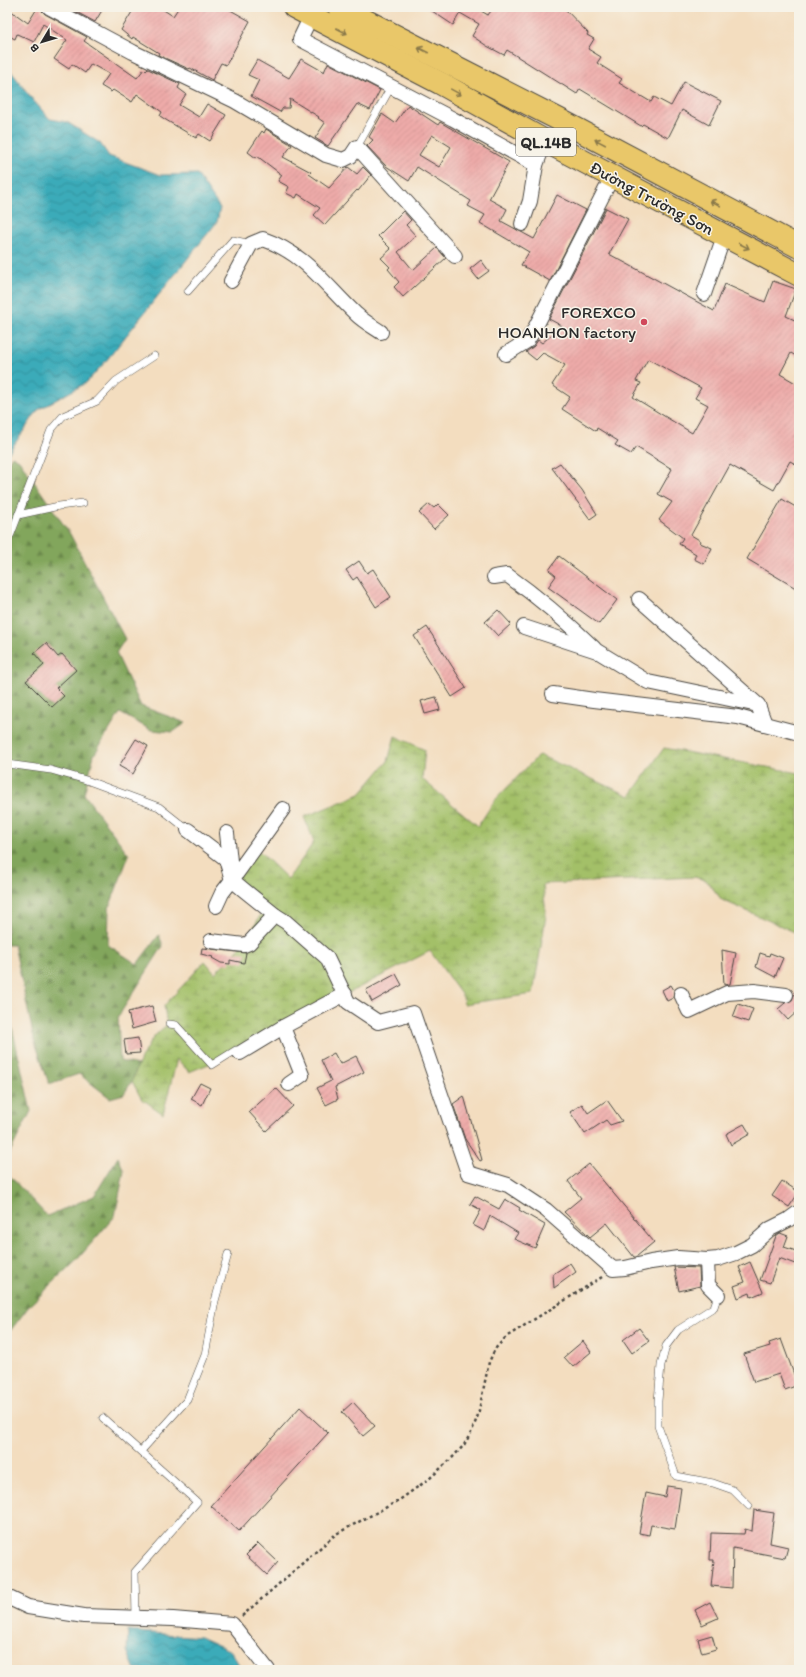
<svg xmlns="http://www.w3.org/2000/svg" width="806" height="1677" font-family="Itim,sans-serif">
<defs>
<pattern id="forest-firs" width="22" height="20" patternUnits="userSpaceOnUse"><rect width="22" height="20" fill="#82a65c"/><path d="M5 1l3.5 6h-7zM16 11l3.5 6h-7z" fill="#6b874c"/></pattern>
<pattern id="wetland-marsh" width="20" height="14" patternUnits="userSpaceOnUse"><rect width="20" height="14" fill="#a3c068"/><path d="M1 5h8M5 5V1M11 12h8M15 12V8" fill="none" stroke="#859c56"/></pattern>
<pattern id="water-waves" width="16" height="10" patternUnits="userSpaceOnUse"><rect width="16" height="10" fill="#3babb9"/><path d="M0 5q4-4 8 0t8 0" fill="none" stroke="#328b97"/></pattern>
<pattern id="building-hatch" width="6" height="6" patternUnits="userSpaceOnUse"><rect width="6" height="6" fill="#eeaba9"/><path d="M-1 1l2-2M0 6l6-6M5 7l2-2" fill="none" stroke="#cc9392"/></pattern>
</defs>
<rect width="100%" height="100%" fill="#f7f3e8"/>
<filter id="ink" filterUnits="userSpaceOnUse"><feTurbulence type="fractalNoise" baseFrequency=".025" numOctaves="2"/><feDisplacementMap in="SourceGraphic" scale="8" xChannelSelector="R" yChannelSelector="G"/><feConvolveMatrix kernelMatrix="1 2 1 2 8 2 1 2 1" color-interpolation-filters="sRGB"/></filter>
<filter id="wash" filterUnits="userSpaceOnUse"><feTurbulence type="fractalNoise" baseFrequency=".012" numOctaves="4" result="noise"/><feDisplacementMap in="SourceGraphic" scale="16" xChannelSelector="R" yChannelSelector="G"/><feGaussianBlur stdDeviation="0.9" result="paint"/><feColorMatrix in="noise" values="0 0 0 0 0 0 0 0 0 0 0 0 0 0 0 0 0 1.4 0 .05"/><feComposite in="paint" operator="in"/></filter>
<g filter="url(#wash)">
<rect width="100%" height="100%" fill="#f3ddbf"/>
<g fill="url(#forest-firs)" stroke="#566844">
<polygon points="12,456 19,460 70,534 125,639 116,653 141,706 186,723 173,732 151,730 120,713 94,755 84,794 129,855 109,908 108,945 137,964 159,935 163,946 118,1017 120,1061 138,1065 132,1081 124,1094 110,1098 79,1074 49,1084 34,1039 14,945 7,945 7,464"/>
<polygon points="7,1005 31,1111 7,1158 7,1102 12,1106 7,1076"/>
<polygon points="118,1157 124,1171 115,1216 76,1261 30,1305 7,1335 7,1173 47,1216 94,1196"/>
</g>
<path fill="url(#wetland-marsh)" stroke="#67764a" d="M395,736L425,750L422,779L478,826L495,800L539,755L630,796L664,748L799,773V934L722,900L706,880L694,877L543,884L546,916L533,994L464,1004L463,997L430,951L216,1061L189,1072L177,1059L163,1114L141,1098L132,1081C140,1060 148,1038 167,1025L164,1006L205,961L215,973L246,941L265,907L232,879L258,850L288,879L314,842L304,817L360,794L388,761Z"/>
<g fill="url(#water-waves)" stroke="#336b72">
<polygon points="7,66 33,100 50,119 67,122 100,143 109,156 160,175 197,174 220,208 217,222 106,361 86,383 38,410 7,455"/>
<polygon points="128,1631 200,1637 231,1651 242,1670 135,1670 127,1651"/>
</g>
<g id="blocks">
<g fill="url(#building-hatch)" fill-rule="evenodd">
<polygon points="38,7 41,7 42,11 45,14 87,37 84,41 137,78 144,69 146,71 148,69 180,84 178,88 186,94 179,105 199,117 207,104 226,115 210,141 199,134 196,138 166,120 160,116 162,112 137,94 132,102 113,90 111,92 101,86 109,74 91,64 85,73 72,64 69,69 54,59 67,40 43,24 34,42 17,34 15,39 7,35 7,8 28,23"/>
<polygon points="67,7 104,7 95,22"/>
<polygon points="135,7 159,7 173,16 179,7 225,7 250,21 226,65 221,63 212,80 190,68 189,69 158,55 159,53 133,37 132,39 121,30"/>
<polygon points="426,7 474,7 488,15 494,7 563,7 588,33 587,35 594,39 588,49 601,57 597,63 622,79 619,83 651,102 654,97 671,106 684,82 721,101 709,125 682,110 668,138 643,124 641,126 580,89 577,94 507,50 504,55 487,46 472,36 479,24 460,13 453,25"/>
<polygon points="301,59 324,72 328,63 380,90 370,110 357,104 328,146 315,138 325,123 318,118 319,117 290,99 289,108 283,108 280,112 251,96 259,80 248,75 257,60 289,78"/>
<path d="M408,105L438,125L440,122L509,162L489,199L507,209L501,221L534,239L557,195L586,210L550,281L521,265L529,252L480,223L485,215L468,206L471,201L417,167L409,181L386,166L367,146L373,140L369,137L382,114L395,123ZM432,135L451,147L439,167L419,155Z"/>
<polygon points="266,129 292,145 283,157 311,172 309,174 329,188 348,167 357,174 363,167 371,175 358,191 357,190 325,225 314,215 320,208 298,194 296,198 286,193 289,187 278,181 282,175 257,156 256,158 248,152 262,131 264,133"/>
<path d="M606,208L628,219L609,254L714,311L725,284L765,302L773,281L796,289L786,316L799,322V358L791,353L780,374L799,385V466L790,461L774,490L730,465L691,535L701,541L700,543L712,548L704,564L694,559L696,554L679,544L683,538L659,520L672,502L658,494L672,469L636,447L631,454L615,445L618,441L597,428L596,431L562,409L570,397L552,385L565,365L543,353L536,360L526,352L534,346L538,340L542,343L562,326L549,319ZM648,359L701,388L695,398L708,405L692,433L633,397L641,383L636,381Z"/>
<polygon points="403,211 411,220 406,225 416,236 398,252 413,270 437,248 446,258 403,297 394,287 399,282 388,269 390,267 381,258 391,249 378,236"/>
<polygon points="481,260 489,271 478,279 470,269"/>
<polygon points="560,463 582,490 597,514 590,519 552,468"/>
<polygon points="782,499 799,509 799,590 747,559"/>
<polygon points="429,504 434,508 438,504 449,515 434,529 419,513"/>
<polygon points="559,556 617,600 599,624 548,587 556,576 549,570"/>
<polygon points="359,561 367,573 373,569 391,597 376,607 357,577 353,580 346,570"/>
<polygon points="498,610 511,624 498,636 485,622"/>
<polygon points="427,627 466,688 452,697 414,636"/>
<polygon points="46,643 58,657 62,654 76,670 56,688 64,696 52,707 26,681 44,665 34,653"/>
<polygon points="436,697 440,710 425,714 421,701"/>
<polygon points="136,739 148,746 133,774 119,766"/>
<polygon points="202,948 246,953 244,963 230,960 230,964 221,963 212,958 213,957 201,954"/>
<polygon points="722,950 736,953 730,984 724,985"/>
<polygon points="760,953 769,956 770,953 783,958 775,977 756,967"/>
<polygon points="396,974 402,985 372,1002 366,990"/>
<polygon points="671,985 674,990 673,998 667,1001 662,990"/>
<polygon points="799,991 799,1010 788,1020 778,1009 785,1003 792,1000 794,995"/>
<polygon points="738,1004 753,1009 748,1022 733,1017"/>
<polygon points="152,1006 156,1022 132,1029 128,1012"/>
<polygon points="138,1038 140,1053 126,1054 124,1040"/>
<polygon points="334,1053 340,1064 356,1056 364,1072 335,1087 338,1099 326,1105 317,1088 331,1081 321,1060"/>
<polygon points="200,1083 210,1088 202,1105 191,1099"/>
<polygon points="276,1088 293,1106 266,1131 249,1112"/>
<polygon points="464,1096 482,1160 480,1161 465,1139 453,1104"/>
<polygon points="607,1100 622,1121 610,1125 606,1120 585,1134 570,1112 582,1104 588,1113"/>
<polygon points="744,1124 750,1134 731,1145 726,1134"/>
<polygon points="589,1164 654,1242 636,1257 634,1257 607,1223 590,1237 564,1212 581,1198 568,1181"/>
<polygon points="782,1181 799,1192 789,1207 772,1196"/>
<polygon points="475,1196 499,1209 505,1199 520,1208 519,1210 545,1225 535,1248 514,1239 518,1233 490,1216 484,1231 473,1225 481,1210 470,1204"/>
<polygon points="780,1233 788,1236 784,1247 799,1252 795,1264 779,1258 770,1283 760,1280 776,1236"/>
<polygon points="750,1262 763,1292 751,1297 750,1293 738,1298 734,1286 745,1282 739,1267"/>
<polygon points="570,1263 576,1272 554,1288 553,1274"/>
<polygon points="674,1267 699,1268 700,1286 679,1291"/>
<polygon points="639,1328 649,1341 632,1353 623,1340"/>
<polygon points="781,1339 798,1385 785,1390 779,1374 754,1382 744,1354 770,1346 769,1343"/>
<polygon points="583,1341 591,1352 573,1367 564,1357"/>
<polygon points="353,1402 375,1426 363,1436 342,1412"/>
<polygon points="300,1407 328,1433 239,1531 211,1506"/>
<polygon points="667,1486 681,1488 675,1529 651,1525 649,1535 639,1533 646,1493 665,1497"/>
<polygon points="754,1510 774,1513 770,1543 788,1547 785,1558 733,1548 732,1588 711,1586 714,1560 710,1560 711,1533 744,1534 745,1529 752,1531"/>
<polygon points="258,1543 278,1562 267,1575 246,1555"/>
<polygon points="710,1602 718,1618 702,1625 695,1610"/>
<polygon points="712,1635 716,1649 702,1653 698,1639"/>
</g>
</g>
</g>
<g filter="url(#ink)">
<use href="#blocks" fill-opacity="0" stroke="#494641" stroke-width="1"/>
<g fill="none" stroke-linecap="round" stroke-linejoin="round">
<defs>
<g id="lane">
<polyline points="357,147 391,87"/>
<polyline points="188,291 233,240 251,244"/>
<polyline points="18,515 59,506 83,503"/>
<polyline points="7,540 11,534 51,430 63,416 97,401 116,381 154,356"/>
<polyline points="7,764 51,770 86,780 159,807 188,830"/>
<polyline points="169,1024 176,1025 212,1065 236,1050 240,1053"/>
<polyline points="718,1295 714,1307 678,1330 666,1346 661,1365 658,1401 658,1426 676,1476 713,1483 733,1490 749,1506"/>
<polyline points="103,1418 197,1502 135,1572 136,1617"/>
<polyline points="141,1451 187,1400 205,1355 215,1301 228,1254"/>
</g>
<g id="street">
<polyline points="49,7 133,52 235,101 326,155 343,160 351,156 357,147 455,256"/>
<polyline points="311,16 300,39 453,119 536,165 545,141"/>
<polyline points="522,224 530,201 536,165"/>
<path d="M231,281L251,244L263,239C306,254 324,284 356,314C363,321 372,326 381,332"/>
<polyline points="704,294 724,236"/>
<polyline points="506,354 527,341 534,330 612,177"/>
<path d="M494,577L507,575C538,597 566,621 594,648"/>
<polyline points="639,599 758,705"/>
<polyline points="524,627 597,651 648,682 758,705 765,724"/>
<polyline points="553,694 594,700 738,717 799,733"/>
<polyline points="188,830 226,859 232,880 244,890 275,915 286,922 327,958 348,1002 378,1022 413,1013 468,1173 508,1185 546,1210 613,1269 625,1268 651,1262 678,1258 707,1260 718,1259 736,1253 752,1245 770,1229 788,1220 799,1212"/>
<polyline points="227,833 232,880 283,809"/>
<polyline points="216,906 222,893 232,880"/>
<polyline points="211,941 244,945 249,943 275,915"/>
<polyline points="681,994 689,1011 727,993 754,991 786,995"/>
<polyline points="283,1027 302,1075 289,1084"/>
<polyline points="240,1053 283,1027 345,994"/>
<polyline points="707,1260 708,1285 718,1295"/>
<polyline points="7,1597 28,1607 84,1616 173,1619 232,1624 268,1670"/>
</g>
<g id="highway">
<polyline points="294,7 440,83 545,141 799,275"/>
<polyline points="339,7 558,119 799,247"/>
</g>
</defs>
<use href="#lane" stroke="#494641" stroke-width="8"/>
<use href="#street" stroke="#494641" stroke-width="16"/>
<use href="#highway" stroke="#494641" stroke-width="24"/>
<polyline stroke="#494641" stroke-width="2.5" stroke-dasharray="3 3" stroke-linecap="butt" points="242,1616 336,1534 398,1501 429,1479 453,1457 464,1445 472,1431 478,1415 489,1362 495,1349 506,1337 602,1277"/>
<use href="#lane" stroke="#fff" stroke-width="7"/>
<use href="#street" stroke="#fff" stroke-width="14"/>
<use href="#highway" stroke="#e9c769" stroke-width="22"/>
</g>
<defs><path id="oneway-shaft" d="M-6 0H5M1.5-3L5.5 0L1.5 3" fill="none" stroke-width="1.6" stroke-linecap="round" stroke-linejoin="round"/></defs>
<g stroke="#8a794a">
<use href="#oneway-shaft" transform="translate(342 31) rotate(28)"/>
<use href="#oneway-shaft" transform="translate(423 50) rotate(-153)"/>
<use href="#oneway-shaft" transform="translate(456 92) rotate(29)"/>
<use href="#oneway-shaft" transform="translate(600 142) rotate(-152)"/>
<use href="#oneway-shaft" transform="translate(715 203) rotate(-152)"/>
<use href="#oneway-shaft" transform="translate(744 246) rotate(27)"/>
</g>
</g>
<circle fill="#d1495b" stroke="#f7f3e8" stroke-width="1.5" cx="644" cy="322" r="4"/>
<g text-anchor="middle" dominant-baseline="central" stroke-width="3" stroke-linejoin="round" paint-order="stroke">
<rect fill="#f7f3e8" stroke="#686764" stroke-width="1" x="516" y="128" width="60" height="28" rx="3"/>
<g font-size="16" font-weight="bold" fill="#2b2b2b">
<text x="546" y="142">QL.14B</text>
</g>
<g font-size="17" fill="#2b2b2b" stroke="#f7f3e8">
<text transform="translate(652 198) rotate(28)">Đường Trường Sơn</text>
</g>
<g font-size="17" fill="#2b2b2b" stroke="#f7f3e8" text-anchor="end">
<text x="636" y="312">FOREXCO<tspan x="636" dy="20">HOANHON factory</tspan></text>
</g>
</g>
<rect width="806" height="1677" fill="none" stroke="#f7f3e8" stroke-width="24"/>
<g transform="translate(42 42) rotate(232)" stroke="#f7f3e8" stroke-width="3" paint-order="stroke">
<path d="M0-3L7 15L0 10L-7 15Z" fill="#2b2b2b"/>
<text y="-6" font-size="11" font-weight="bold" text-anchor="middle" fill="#2b2b2b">B</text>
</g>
</svg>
